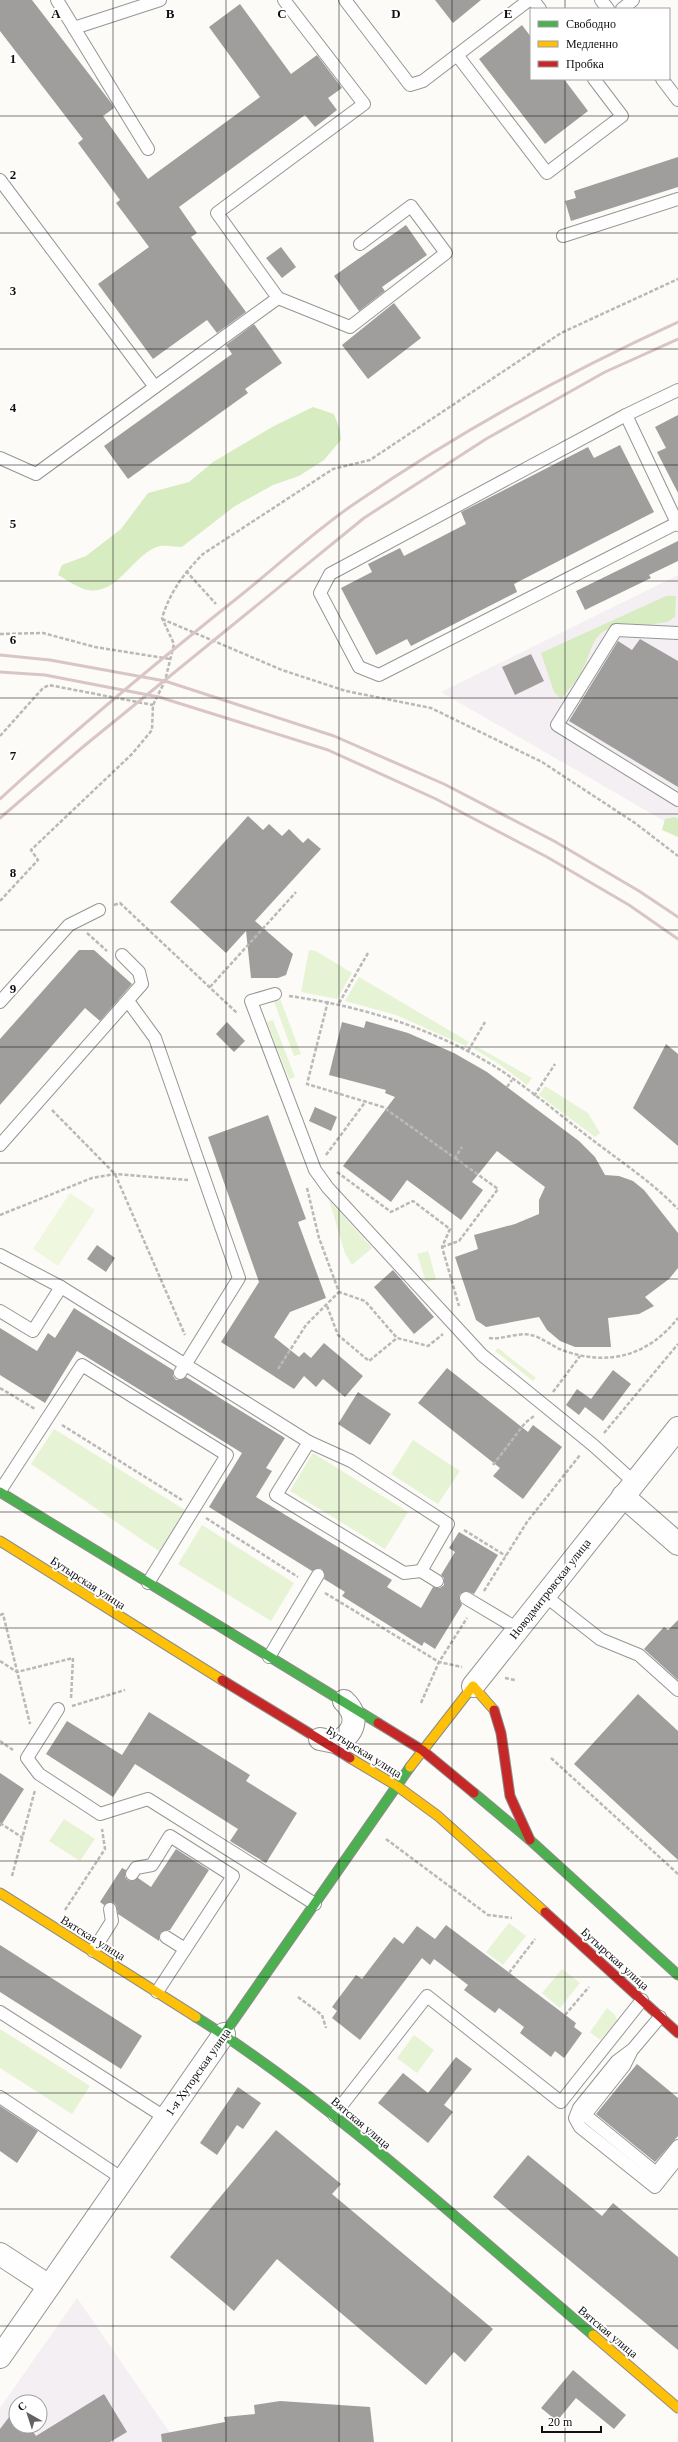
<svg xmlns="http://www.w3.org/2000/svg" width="678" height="2442" font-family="'Times New Roman',serif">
<rect width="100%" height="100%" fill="#fcfbf7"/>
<g fill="#f4eff3" fill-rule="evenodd">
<polygon points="678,575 678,829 441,692"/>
<path d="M77,2298L170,2433L172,2442H0V2408ZM16,2402H40V2426H16Z"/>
</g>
<g fill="#e7f3d5">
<polygon points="309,950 316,951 352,973 337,999 301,992"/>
<polygon points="359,977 469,1042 466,1046 396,1015 345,1001"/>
<polygon points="279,996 301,1054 294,1056 273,999"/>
<polygon points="273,1020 295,1077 289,1079 267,1022"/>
<polygon points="476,1046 532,1078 527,1085 499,1064 474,1049"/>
<polygon points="545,1086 588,1113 600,1133 595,1137 539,1095"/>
<polygon points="329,1200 372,1248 352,1265 345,1253"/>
<polygon points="428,1251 436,1279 426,1282 417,1254"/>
<polygon points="498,1348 536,1378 533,1381 495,1351"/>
<polygon points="54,1429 185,1510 160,1552 31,1464"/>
<polygon points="413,1440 460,1471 438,1504 391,1474"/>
<polygon points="313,1453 408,1512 385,1549 290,1491"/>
<polygon points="202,1525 294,1583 271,1621 178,1564"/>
<polygon points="64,1819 95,1839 80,1861 49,1841"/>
<polygon points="509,1923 526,1936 503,1965 486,1952"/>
<polygon points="562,1969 580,1983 560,2008 542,1993"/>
<polygon points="607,2008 615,2015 617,2020 600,2040 590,2032"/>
<polygon points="0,2029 90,2086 72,2114 0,2068"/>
<polygon points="414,2035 434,2050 417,2073 397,2058"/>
</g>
<g fill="#d8ecc2">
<path d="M313,407L334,414L340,430L341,440L324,460L299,476L273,485L235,506L182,547C176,547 166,545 160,546C133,553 119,595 88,590C79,589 66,579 58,575L62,565L86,556L121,529L148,493L189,482L213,462L274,426Z"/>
<path d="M666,596H676L675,617L667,622L616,630C594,625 591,654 583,669C578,680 568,690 561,699L554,692L541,653Z"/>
<polygon points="675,817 678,819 678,837 662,830 665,819"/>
</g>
<polygon fill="#f0f7df" points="70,1193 95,1210 58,1266 33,1249"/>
<g fill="#a09e9c">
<polygon points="0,0 32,0 112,104 114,108 103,116 148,179 260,97 209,27 240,4 291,74 317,55 342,88 328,98 337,110 315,127 305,115 179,207 197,233 191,237 246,312 217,333 207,320 153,359 98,284 149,247 116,203 120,200 78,143 83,139 0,31"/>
<polygon points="435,0 481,0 453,23"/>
<polygon points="522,25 531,37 531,79 564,79 588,111 545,144 479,59"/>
<polygon points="678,157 678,187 571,221 565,201 576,198 574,191"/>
<polygon points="406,225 427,255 382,287 385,291 359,311 334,276"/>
<polygon points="281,247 296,267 282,278 266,258"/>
<polygon points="394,303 421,338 368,379 342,345"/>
<polygon points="254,324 282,363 245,389 248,393 128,479 104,446 232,354 226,345"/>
<polygon points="678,415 678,493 657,452 666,448 655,427"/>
<polygon points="620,445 654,512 514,584 517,592 411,646 407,639 376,655 341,588 372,572 368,564 400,548 404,556 466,524 461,512 588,447 594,458"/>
<polygon points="678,541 678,561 649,575 651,578 585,610 576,591"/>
<polygon points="640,639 678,661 678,787 569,721 618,641 632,650"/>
<polygon points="531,654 544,681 515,695 502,667"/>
<polygon points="248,816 263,830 269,824 282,836 289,829 303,843 308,838 321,849 255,921 293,954 286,975 278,978 251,978 246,931 226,953 170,902"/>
<polygon points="79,950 94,950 132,984 100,1021 85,1008 0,1105 0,1039"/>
<polygon points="366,1021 408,1033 454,1053 487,1072 579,1141 595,1157 605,1175 619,1176 633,1181 644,1190 678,1233 678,1268 669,1279 645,1297 654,1306 639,1314 608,1318 611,1347 575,1347 560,1341 547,1330 539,1317 486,1327 476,1320 455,1257 478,1249 474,1235 515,1224 539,1214 539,1200 545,1187 497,1151 472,1182 483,1190 461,1220 407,1180 391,1202 343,1166 395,1097 385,1093 386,1090 329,1075 342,1022 364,1028"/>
<polygon points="227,1022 245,1041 234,1052 216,1034"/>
<polygon points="666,1044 678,1054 678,1146 633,1108"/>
<polygon points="315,1107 337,1117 331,1131 309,1121"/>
<polygon points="268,1115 306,1219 298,1222 326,1298 290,1312 274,1337 299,1357 304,1352 311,1358 324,1343 363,1376 345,1397 323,1379 316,1387 304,1376 294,1389 221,1342 259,1282 208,1137"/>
<polygon points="97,1245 115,1258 106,1272 87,1259"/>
<polygon points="393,1270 434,1317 414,1334 374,1287"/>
<polygon points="74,1308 173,1370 173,1376 176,1380 180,1380 186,1377 285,1438 266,1468 272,1471 256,1497 392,1580 387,1587 421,1608 433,1587 440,1588 444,1585 444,1578 441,1575 455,1552 449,1548 459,1532 498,1555 474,1594 466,1591 460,1594 459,1598 462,1605 435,1649 424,1642 422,1646 342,1596 345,1592 324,1579 325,1575 322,1569 318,1568 312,1571 209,1507 242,1453 77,1351 45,1403 0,1375 0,1328 37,1351 48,1333 55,1338"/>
<polygon points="447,1368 528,1432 533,1425 562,1447 523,1499 493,1476 500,1468 418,1403"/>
<polygon points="613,1370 631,1384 603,1421 585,1407 579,1415 566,1405 577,1389 591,1399"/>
<polygon points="358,1392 391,1414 370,1445 338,1424"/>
<polygon points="678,1620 678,1680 644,1649 664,1627 668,1630"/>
<polygon points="638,1694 678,1731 678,1860 574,1764"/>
<polygon points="149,1712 250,1775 246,1781 297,1813 266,1863 230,1841 238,1829 135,1764 113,1797 46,1754 67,1721 122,1755"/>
<polygon points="0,1773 24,1789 0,1827"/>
<polygon points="176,1849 209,1870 170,1930 166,1930 160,1933 159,1941 118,1914 116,1905 113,1902 104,1905 100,1902 122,1868 126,1870 125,1877 128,1880 132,1881 138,1878 151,1887"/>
<polygon points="446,1925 576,2023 574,2027 582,2033 564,2058 555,2051 551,2057 520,2033 524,2027 499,2008 495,2013 464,1990 468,1985 434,1959 430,1965 422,1958 360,2040 332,2018 337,2011 332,2007 356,1975 362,1979 394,1937 403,1944 417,1926 435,1939"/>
<polygon points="0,1945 142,2036 121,2069 0,1992"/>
<polygon points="456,2057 472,2069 444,2105 453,2112 428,2143 378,2103 403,2073 428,2093"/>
<polygon points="637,2064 678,2098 678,2136 655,2162 596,2114"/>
<polygon points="238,2087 261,2103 243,2129 237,2125 217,2155 200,2143"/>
<polygon points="0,2106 38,2131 17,2163 0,2151"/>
<polygon points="276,2130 341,2184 332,2194 493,2329 465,2362 454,2352 426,2385 277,2259 234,2311 170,2257"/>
<polygon points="528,2155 602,2216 613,2203 678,2257 678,2350 493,2197"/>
<polygon points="573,2370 626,2415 614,2429 576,2398 557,2421 541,2408"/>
<polygon points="104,2394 127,2432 110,2442 0,2442 0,2429 16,2408 16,2426 29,2426 36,2436"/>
<polygon points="280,2401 370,2407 374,2442 162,2442 161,2434 225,2422 224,2417 255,2414 254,2405"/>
</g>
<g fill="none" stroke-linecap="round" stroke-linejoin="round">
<defs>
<g id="lane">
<polyline points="57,0 148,149"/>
<polyline points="345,0 410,85 423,81 529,0"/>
<polyline points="533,0 540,9"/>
<polyline points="601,0 608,9"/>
<polyline points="622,9 633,0"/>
<polyline points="74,28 160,0"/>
<polyline points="457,55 547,173 622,116 594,79"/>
<polyline points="662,79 678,100"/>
<polyline points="0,180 155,387 36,474 0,458"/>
<polyline points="563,236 678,199"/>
<polyline points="278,298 350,327 446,253 411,206 360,244"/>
<polyline points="155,387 278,298 217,213 364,104 284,0"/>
<polyline points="626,415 678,525"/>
<polyline points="677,523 379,675 359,667 320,593 330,574 626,415 678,390"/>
<polyline points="678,633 616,630 557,725 678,800"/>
<polyline points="275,994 251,1001 315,1170 328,1188 482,1355 593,1445 634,1482"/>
<polyline points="128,1001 155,1038 239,1278 180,1373"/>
<polyline points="0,1002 69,925 99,910"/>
<polyline points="0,1145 142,984 139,972 122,955"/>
<polyline points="0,1255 61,1287"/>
<polyline points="0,1311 33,1331 61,1287 309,1442 276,1495 404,1573 421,1571 437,1581"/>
<polyline points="309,1442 351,1461 448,1524 421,1571"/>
<polyline points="0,1491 82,1365 227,1455 148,1583"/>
<polyline points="544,1595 600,1639 639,1655 678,1690"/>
<polyline points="466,1598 518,1629"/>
<polyline points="269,1657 318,1575"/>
<polyline points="58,1709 27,1758 39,1774 100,1814 148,1799 315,1904"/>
<polyline points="132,1874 136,1868 152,1865 170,1836 233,1876 157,1992"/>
<polyline points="166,1937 185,1949"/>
<polyline points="93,1951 112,1921 110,1909"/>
<polyline points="0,2012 166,2118"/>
<polyline points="660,2017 633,2049 617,2061 579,2108 575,2118 580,2127 655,2187 678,2158"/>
<polyline points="631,2052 624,2066 585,2115 656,2173 678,2146"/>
<polyline points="0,2097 123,2179"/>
<polyline points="334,2115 427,1996 561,2102 642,2000"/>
</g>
<g id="street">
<polyline points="623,1496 678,1544"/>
<polyline points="473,1686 678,1428"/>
<path d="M320,1739L335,1742C355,1735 360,1716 344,1701"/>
<polyline points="0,2254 49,2286"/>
<polyline points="0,2357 224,2034"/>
</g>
<g id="fast">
<polyline points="0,1492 378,1723"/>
<polyline points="474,1793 530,1840 678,1975"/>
<path d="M196,2017C339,2108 464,2226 593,2335"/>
<polyline points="224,2034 410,1767"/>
</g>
<g id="slow">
<polyline points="0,1541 222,1680"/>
<polyline points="350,1758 397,1786 438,1816 545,1912"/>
<polyline points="410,1767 473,1686 494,1710"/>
<polyline points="0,1893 196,2017"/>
<polyline points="593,2335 678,2408"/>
</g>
<g id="jam">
<polyline points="222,1680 350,1758"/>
<polyline points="494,1710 501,1733 510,1796 530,1840"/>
<polyline points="378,1723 422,1750 474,1793"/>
<polyline points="545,1912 678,2033"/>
</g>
</defs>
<use href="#lane" stroke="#969694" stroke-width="14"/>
<use href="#street" stroke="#969694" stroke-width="24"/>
<use href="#fast" stroke="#8d8c8b" stroke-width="11"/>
<use href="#slow" stroke="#8d8c8b" stroke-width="11"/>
<use href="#jam" stroke="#8d8c8b" stroke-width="11"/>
<g stroke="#b9b9b8" stroke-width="2.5" stroke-dasharray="4 2" stroke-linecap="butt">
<polyline points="186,571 216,604"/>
<polyline points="162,619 282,670 346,691 431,708 542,762 635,823 678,856"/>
<polyline points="0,634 43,633 95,647 170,659"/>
<polyline points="0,736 43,688 49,685 153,705"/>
<path d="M0,901L38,860L31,850L132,754L152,730L153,705L165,681L174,644L162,618C170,592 184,573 203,554L333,469L370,460L561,333L678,279"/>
<polyline points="114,905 120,903 237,1013"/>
<polyline points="87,933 107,951"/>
<polyline points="210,987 296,892"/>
<path d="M289,996C361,1006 432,1028 494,1066C526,1086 556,1112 586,1135C617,1159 651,1181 678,1209"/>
<polyline points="328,1001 307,1084 383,1107 455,1158 462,1147"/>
<polyline points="339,1003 368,953"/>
<polyline points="468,1051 485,1022"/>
<polyline points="507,1087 512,1080"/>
<polyline points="534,1096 555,1064"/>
<polyline points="52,1110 115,1174 185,1335"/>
<polyline points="326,1155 366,1101"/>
<polyline points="337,1172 391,1212 413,1201 450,1229 442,1247 459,1306"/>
<polyline points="307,1188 319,1238 339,1292 365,1301 397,1338 428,1346 443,1334"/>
<polyline points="0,1215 92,1178 115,1174 188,1180"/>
<polyline points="442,1247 459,1241 498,1189 455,1158"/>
<polyline points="327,1306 338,1335 369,1361 397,1338"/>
<path d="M489,1338C503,1340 517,1332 531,1335C541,1337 552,1346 562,1350C608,1367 648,1356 678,1318"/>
<polyline points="278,1369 306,1325 339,1292"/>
<polyline points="0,1388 35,1409"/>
<polyline points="553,1392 580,1356"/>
<polyline points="62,1425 182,1500"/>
<polyline points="604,1433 678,1344"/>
<polyline points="493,1465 525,1423 534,1416"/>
<polyline points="206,1518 298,1577"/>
<polyline points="464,1530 506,1556"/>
<polyline points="484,1591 527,1522 580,1455"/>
<polyline points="325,1593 439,1662 462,1667"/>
<polyline points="0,1615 3,1614 30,1724"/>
<polyline points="0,1661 17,1672 73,1658 71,1699"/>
<polyline points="505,1678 515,1680"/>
<polyline points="421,1703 439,1662 467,1618"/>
<polyline points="72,1706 125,1690"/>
<polyline points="0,1741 13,1750"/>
<polyline points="551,1758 678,1874"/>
<polyline points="0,1823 23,1838"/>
<polyline points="386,1839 488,1915 512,1918"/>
<polyline points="12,1876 35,1790"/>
<polyline points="65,1910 105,1849 102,1829"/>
<polyline points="509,1973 535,1939"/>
<polyline points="298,1997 322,2015 326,2028"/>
<polyline points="565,2015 589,1987"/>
</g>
<use href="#lane" stroke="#fffefe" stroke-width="12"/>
<use href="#street" stroke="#fffefe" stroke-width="22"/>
<use href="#fast" stroke="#4caf50" stroke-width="9"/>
<use href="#slow" stroke="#ffc107" stroke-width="9"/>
<use href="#jam" stroke="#c62828" stroke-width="9"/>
<g stroke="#dac5c6" stroke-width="3">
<polyline points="0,655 50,660 165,681 334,736 444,784 554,841 639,891 678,917"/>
<polyline points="0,672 45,675 159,697 328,750 436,799 547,857 629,905 678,939"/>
<path d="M0,799C79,726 162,658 246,591C283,561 318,528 357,502C459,432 566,373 678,322"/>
<polyline points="0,818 84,746 364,518 486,439 605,372 678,339"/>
</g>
</g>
<path fill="none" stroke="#101010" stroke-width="1" stroke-opacity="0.55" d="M113,0V2442M226,0V2442M339,0V2442M452,0V2442M565,0V9M565,79V2442M0,116H678M0,233H678M0,349H678M0,465H678M0,581H678M0,698H678M0,814H678M0,930H678M0,1047H678M0,1163H678M0,1279H678M0,1395H678M0,1512H678M0,1628H678M0,1744H678M0,1861H678M0,1977H678M0,2093H678M0,2209H678M0,2326H678"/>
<g text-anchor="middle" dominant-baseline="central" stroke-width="4" stroke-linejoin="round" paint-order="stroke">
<g font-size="12" fill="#101010" stroke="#fff">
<text transform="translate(88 1583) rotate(33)">Бутырская улица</text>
<text transform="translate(550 1589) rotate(-52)">Новодмитровская улица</text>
<text transform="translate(364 1752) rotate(32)">Бутырская улица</text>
<text transform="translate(93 1938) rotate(32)">Вятская улица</text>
<text transform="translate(615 1959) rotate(42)">Бутырская улица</text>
<text transform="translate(198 2072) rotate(-55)">1-я Хуторская улица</text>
<text transform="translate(361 2123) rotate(40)">Вятская улица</text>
<text transform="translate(608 2332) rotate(40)">Вятская улица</text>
</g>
</g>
<g font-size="13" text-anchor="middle" font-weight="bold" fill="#101010" stroke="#fff" stroke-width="4" stroke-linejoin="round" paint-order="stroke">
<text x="56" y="18">A</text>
<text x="170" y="18">B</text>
<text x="282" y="18">C</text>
<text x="396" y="18">D</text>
<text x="508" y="18">E</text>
<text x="13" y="63">1</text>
<text x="13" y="179">2</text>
<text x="13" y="295">3</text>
<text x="13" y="412">4</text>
<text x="13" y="528">5</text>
<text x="13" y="644">6</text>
<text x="13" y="760">7</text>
<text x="13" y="877">8</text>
<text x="13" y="993">9</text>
</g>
<rect x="530" y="8" width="140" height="72" fill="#ffffff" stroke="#9f9f9f"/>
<rect x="538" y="21" width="20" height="6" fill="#4caf50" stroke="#9f9f9f"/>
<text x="566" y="28" font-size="12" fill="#101010">Свободно</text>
<rect x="538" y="41" width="20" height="6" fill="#ffc107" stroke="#9f9f9f"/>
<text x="566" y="48" font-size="12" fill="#101010">Медленно</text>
<rect x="538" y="61" width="20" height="6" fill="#c62828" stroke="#9f9f9f"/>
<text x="566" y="68" font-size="12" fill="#101010">Пробка</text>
<g transform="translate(28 2414) rotate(321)"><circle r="19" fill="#ffffff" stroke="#9f9f9f"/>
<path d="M0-3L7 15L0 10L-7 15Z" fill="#636261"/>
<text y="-6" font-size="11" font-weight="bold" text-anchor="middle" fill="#101010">С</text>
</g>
<path d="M542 2426v6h59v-6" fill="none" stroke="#101010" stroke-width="2"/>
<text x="548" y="2426" font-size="12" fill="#101010" stroke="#ffffff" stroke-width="3" paint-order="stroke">20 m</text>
</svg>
